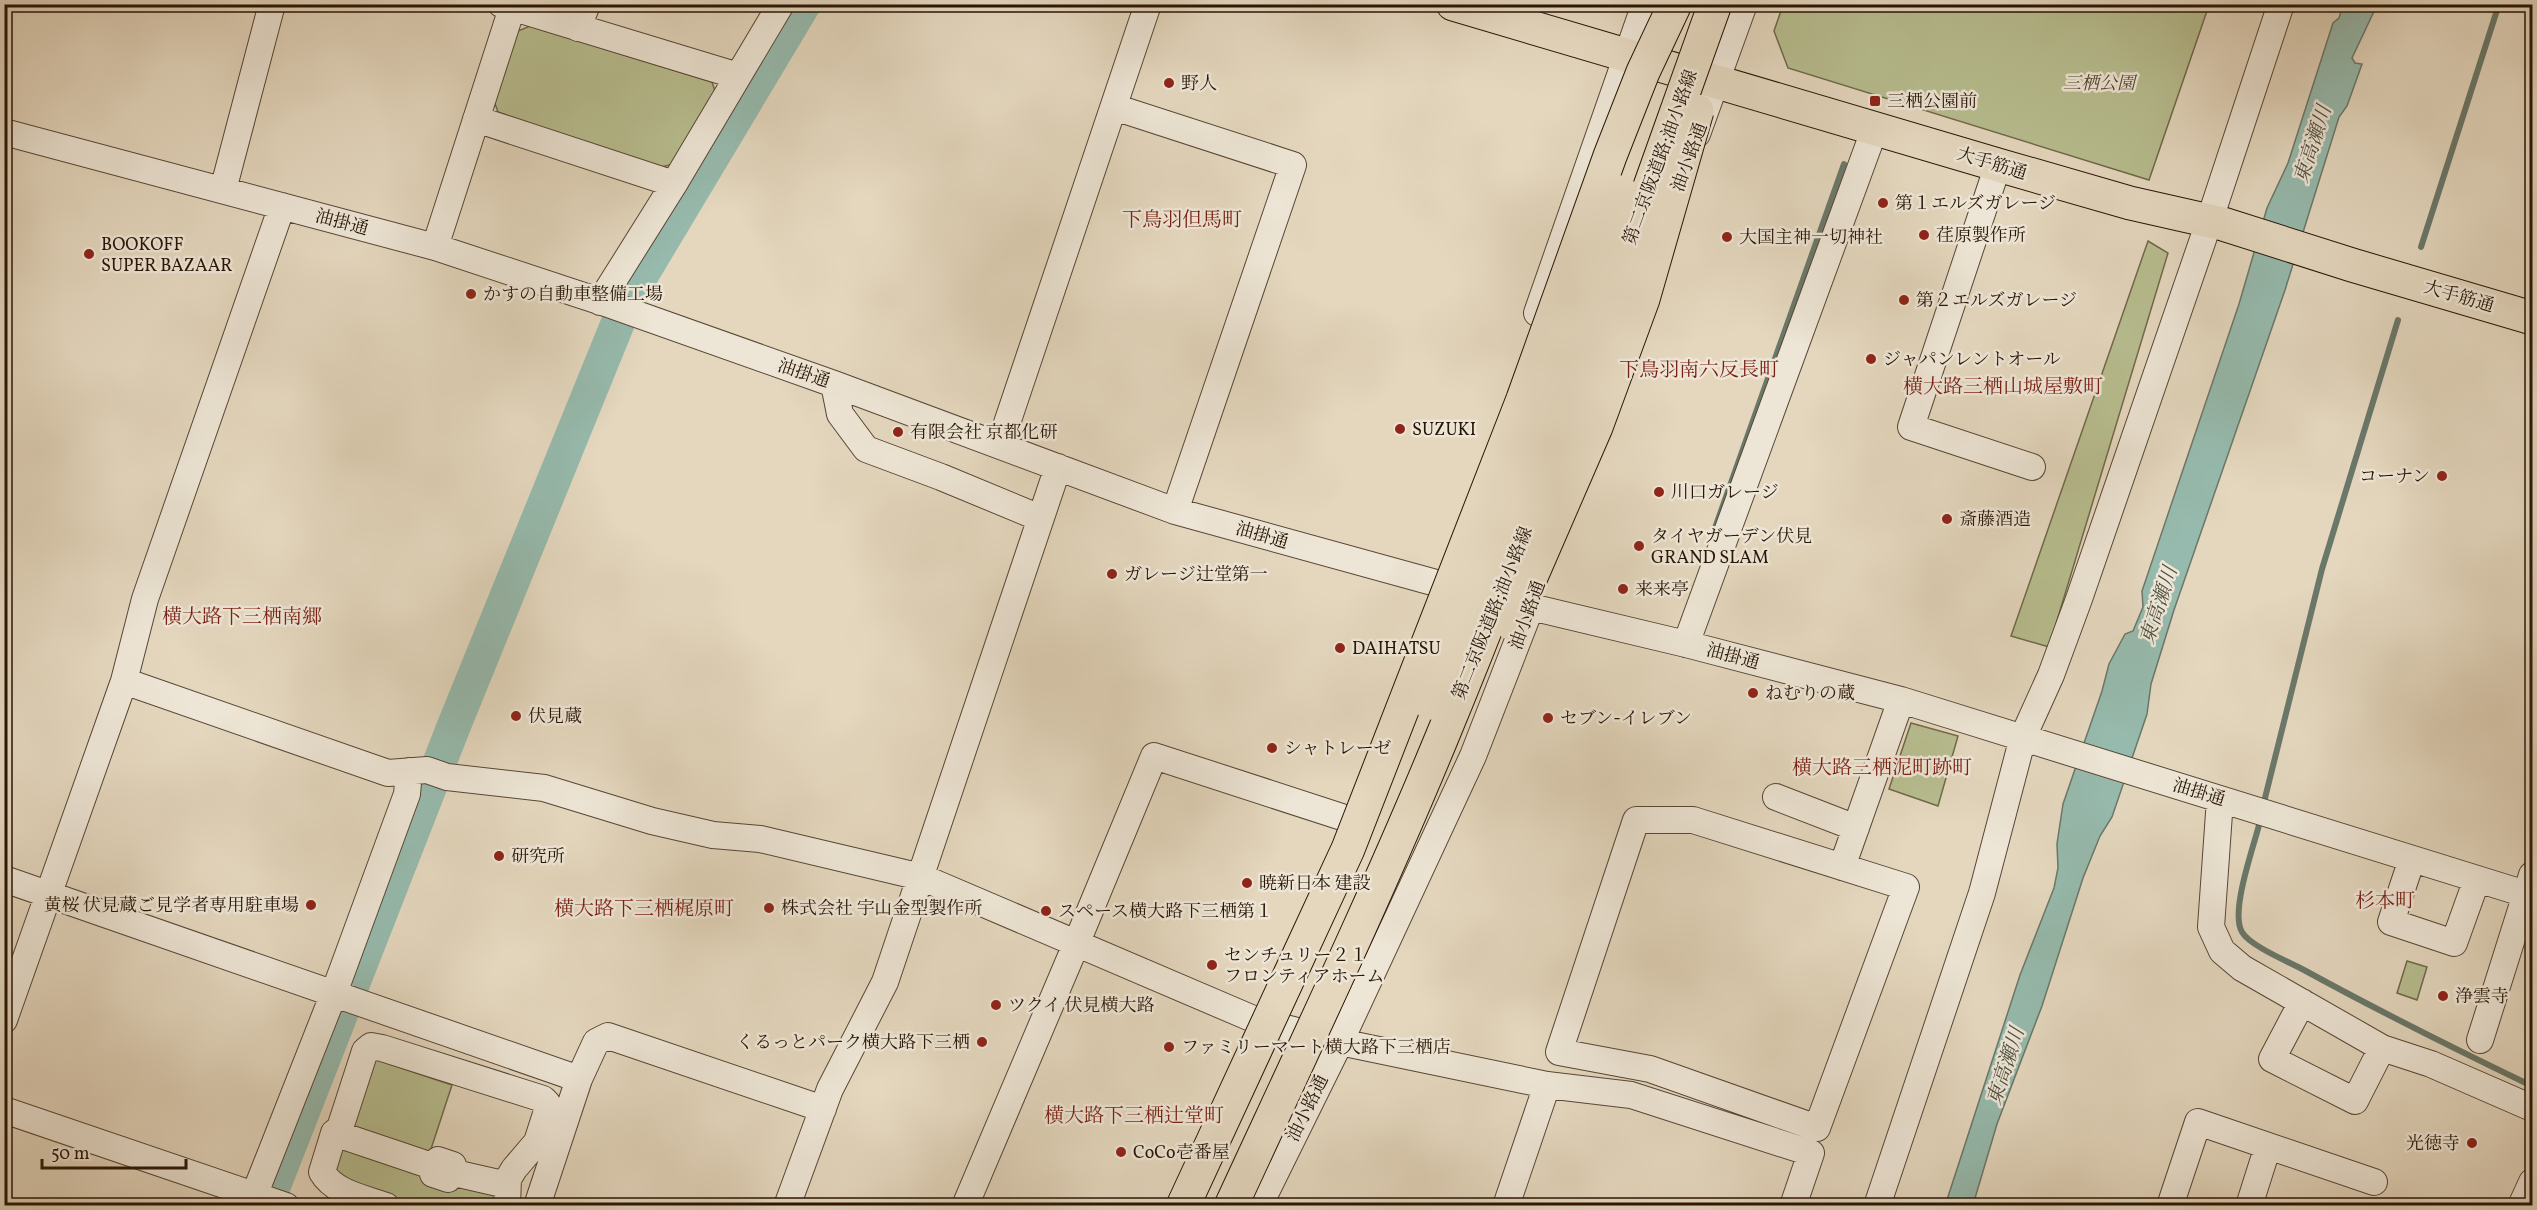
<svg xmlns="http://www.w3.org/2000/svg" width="2537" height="1210" font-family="Vollkorn,'Noto Serif JP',serif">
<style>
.green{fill:#b7bd8f;stroke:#70694a;stroke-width:1.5}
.water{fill:#96baad;stroke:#6a786a;stroke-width:1.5}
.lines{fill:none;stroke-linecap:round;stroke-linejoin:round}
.stream{stroke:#6a786a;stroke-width:6}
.river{stroke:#96baad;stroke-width:34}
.minor-casing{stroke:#574634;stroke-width:28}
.major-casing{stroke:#281506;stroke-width:35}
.minor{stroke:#ede5d5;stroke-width:26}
.major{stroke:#e4d7be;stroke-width:33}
.highway-bridge-casing{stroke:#281506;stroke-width:35;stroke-linecap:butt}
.highway-bridge{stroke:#e4d7be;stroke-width:33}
.poi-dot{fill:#8f2418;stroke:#ede5d5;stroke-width:2}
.labels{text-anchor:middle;stroke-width:5;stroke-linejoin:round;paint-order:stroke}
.poi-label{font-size:18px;fill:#281506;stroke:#ede5d5;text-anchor:start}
.park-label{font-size:18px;font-style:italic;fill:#53472f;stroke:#ede5d5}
.street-label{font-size:18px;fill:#281506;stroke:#ede5d5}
.water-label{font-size:20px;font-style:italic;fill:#4e4f40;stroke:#ede5d5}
.neighbourhood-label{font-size:20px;fill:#7a1f14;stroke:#ede5d5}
</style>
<rect width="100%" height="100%" fill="#e4d7be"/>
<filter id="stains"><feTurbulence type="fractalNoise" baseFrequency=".00333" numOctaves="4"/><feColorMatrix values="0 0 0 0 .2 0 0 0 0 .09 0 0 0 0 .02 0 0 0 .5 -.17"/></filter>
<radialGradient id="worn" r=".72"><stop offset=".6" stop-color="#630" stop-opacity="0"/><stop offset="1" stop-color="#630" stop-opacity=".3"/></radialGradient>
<path class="green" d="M1783 5V4L2209 5 2149 180 1788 68 1774 31Z
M530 26 712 82 717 97 674 164 657 168 498 112 494 101 518 31Z
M2148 241 2168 253 2049 647 2011 636Z
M1911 723 1958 736 1938 806 1889 789Z
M2407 961 2427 967 2417 1000 2397 993Z
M374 1059 452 1085 430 1152 351 1127Z
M337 1143 493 1187 502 1205H401L333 1183Z"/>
<path class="water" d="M2343 5H2377L2352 58 2355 63 2362 64 2347 106 2339 117 2285 290 2174 610 2151 684 2147 714 2112 817 2100 836 2083 878 2042 1006 1997 1124 1973 1205 1945 1206 2020 975 2054 888 2058 868 2057 844 2063 804 2102 691 2109 664 2125 634 2133 631 2143 607 2142 591 2239 304 2267 208 2288 163 2333 23 2339 18Z"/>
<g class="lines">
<path class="stream" d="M2421 247 2499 4
M1715 528 1844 164
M2264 802 2322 569 2398 320
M2259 825C2253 849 2230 912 2242 932 2250 946 2289 962 2304 970 2379 1011 2455 1049 2532 1086"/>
<path class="river" d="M266 1206 455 723 628 298 804 4"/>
<defs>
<path id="minor" d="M501 4 738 76
M578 28 587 4
M1114 107 1293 165 1175 511
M476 119 674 184
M4 132 435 247 611 305 834 384 1175 511 1465 591
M1697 134 1744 4
M1998 165 1911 427 2032 467
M223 190 272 4
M435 247 512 8
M600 302 674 184 781 4
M1537 313 1645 4
M834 384 840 414 866 449 941 477 1040 518
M1000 444 1148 4
M1501 600 1686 644 1901 700 2532 896
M1686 644 1875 128
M124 681 388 773 427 770 447 777 544 788 652 821 713 835 760 839 921 877 1258 1021 1340 1042 1547 1085 1631 1095 1811 1153 1793 1206
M1776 797 1856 828
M2220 799 2211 927 2222 951 2242 968 2382 1048 2431 1064 2532 1108
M1636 820H1693L1906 887 1817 1128 1650 1069 1559 1052Z
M2412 859 2391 922 2454 943 2477 879
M1842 867 1901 700
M4 879 579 1079
M2302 1002 2272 1059 2355 1101 2382 1048
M4 1020 124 681 145 599 282 206
M2480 1040 2532 875
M4 1110 286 1206
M334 1133 435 1167 438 1160 453 1165 448 1179 433 1174 435 1167
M450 1172 507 1185
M250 1206 334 993 407 794 409 771
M386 1206C364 1198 334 1193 322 1172L334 1133 340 1128 365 1051 371 1046 382 1048 543 1099 547 1103 546 1114 537 1142 514 1169 508 1179 507 1206
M537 1206 579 1079 596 1042 608 1036 823 1109
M787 1206 830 1089 885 982 1058 467
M965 1206 1077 942 1154 756 1351 820
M1259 1206 1340 1042 1473 756 1532 604
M1506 1206 1547 1085
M1877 1206 1982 893 2023 737 2051 675 2079 599 2209 222 2281 4
M2170 1206 2198 1122 2374 1182
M2249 1206 2268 1146
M2521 1206 2532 1182"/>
<path id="major" d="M1453 4 1998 165 2130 203 2223 224 2352 265 2532 318"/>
</defs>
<use href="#minor" class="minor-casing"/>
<use href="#major" class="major-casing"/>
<use href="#minor" class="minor"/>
<use href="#major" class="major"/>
<defs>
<path id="highway-bridge" d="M1511 623 1596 427 1643 299 1697 111
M1430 703 1529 450 1621 192
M1183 1206 1348 849 1523 399 1610 156 1643 72 1675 4
M1231 1206C1303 1050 1377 895 1442 737 1542 496 1627 250 1715 4"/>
</defs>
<use href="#highway-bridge" class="highway-bridge-casing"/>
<use href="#highway-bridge" class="highway-bridge"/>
</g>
<g class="poi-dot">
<circle cx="1169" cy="83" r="6"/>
<rect x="1869" y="95" width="12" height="12" rx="3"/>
<circle cx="1883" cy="203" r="6"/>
<circle cx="1924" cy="235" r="6"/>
<circle cx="1727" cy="237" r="6"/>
<circle cx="89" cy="254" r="6"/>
<circle cx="471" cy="294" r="6"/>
<circle cx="1904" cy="300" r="6"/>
<circle cx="1871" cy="359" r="6"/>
<circle cx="1400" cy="429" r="6"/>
<circle cx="898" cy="432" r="6"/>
<circle cx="2442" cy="476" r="6"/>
<circle cx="1659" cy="492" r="6"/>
<circle cx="1947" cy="519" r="6"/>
<circle cx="1639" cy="546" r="6"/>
<circle cx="1112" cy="574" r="6"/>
<circle cx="1623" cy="589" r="6"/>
<circle cx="1340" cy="648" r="6"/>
<circle cx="1753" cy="693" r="6"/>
<circle cx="516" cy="716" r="6"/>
<circle cx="1548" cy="718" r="6"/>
<circle cx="1272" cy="748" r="6"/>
<circle cx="499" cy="856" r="6"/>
<circle cx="1247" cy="883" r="6"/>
<circle cx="311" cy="905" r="6"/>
<circle cx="769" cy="908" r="6"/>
<circle cx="1046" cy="911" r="6"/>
<circle cx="1212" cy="965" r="6"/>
<circle cx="2443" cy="996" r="6"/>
<circle cx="996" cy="1005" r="6"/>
<circle cx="982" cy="1042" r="6"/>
<circle cx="1169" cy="1047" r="6"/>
<circle cx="2472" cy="1143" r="6"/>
<circle cx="1121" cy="1152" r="6"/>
</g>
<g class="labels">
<g class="poi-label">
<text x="1181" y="89">野人</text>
<text x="1887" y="107">三栖公園前</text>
<text x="1895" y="209">第１エルズガレージ</text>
<text x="1936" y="241">荏原製作所</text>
<text x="1739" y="243">大国主神一切神社</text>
<text x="101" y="250">BOOKOFF<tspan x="101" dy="21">SUPER BAZAAR</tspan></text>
<text x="483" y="300">かすの自動車整備工場</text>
<text x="1916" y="306">第２エルズガレージ</text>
<text x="1883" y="365">ジャパンレントオール</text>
<text x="1412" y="435">SUZUKI</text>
<text x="910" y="438">有限会社 京都化研</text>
<text x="2430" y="482" text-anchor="end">コーナン</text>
<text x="1671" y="498">川口ガレージ</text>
<text x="1959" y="525">斎藤酒造</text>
<text x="1651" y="542">タイヤガーデン伏見<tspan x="1651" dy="21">GRAND SLAM</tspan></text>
<text x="1124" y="580">ガレージ辻堂第一</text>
<text x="1635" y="595">来来亭</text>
<text x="1352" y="654">DAIHATSU</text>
<text x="1765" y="699">ねむりの蔵</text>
<text x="528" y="722">伏見蔵</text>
<text x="1560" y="724">セブン-イレブン</text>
<text x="1284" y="754">シャトレーゼ</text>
<text x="511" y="862">研究所</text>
<text x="1259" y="889">暁新日本 建設</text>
<text x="299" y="911" text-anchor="end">黄桜 伏見蔵ご見学者専用駐車場</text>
<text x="781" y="914">株式会社 宇山金型製作所</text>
<text x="1058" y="917">スペース横大路下三栖第１</text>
<text x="1224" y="961">センチュリー２１<tspan x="1224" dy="21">フロンティアホーム</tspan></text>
<text x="2455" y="1002">浄雲寺</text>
<text x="1008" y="1011">ツクイ 伏見横大路</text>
<text x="970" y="1048" text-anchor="end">くるっとパーク横大路下三栖</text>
<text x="1181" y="1053">ファミリーマート横大路下三栖店</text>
<text x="2460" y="1149" text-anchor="end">光徳寺</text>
<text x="1133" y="1158">CoCo壱番屋</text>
</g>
<g class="park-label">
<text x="2099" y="89">三栖公園</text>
</g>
<g class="street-label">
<text transform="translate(1660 157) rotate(-70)" y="6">第二京阪道路;油小路線</text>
<text transform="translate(1689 157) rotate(-70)" y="6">油小路通</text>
<text transform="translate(1992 163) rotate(17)" y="6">大手筋通</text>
<text transform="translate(342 222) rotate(15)" y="6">油掛通</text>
<text transform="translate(2459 296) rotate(16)" y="6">大手筋通</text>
<text transform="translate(804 373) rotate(19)" y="6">油掛通</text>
<text transform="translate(1262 535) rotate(16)" y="6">油掛通</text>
<text transform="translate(1492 613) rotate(-68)" y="6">第二京阪道路;油小路線</text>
<text transform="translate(1527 615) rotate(-70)" y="6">油小路通</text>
<text transform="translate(1733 656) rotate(15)" y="6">油掛通</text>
<text transform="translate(2199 792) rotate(17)" y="6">油掛通</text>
<text transform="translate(1307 1108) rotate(-64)" y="6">油小路通</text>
</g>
<g class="water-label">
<text transform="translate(2312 144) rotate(-72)" y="7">東高瀬川</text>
<text transform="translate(2158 605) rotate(-72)" y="7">東高瀬川</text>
<text transform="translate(2005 1066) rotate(-72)" y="7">東高瀬川</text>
</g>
<g class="neighbourhood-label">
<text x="1182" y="226">下鳥羽但馬町</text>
<text x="1699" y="376">下鳥羽南六反長町</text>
<text x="2003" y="393">横大路三栖山城屋敷町</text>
<text x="242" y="623">横大路下三栖南郷</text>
<text x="1882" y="774">横大路三栖泥町跡町</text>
<text x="2385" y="907">杉本町</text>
<text x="644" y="915">横大路下三栖梶原町</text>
<text x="1134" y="1122">横大路下三栖辻堂町</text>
</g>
</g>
<rect width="2537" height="1210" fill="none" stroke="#e4d7be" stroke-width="24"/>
<rect x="6" y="6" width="2525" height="1198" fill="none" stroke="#281506" stroke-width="3"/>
<rect x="12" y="12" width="2513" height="1186" fill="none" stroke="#281506" stroke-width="1.5"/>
<path d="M42 1159v9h144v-9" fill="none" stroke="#281506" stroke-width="3"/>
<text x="51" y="1159" font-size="18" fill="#281506" stroke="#ede5d5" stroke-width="4.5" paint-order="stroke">50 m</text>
<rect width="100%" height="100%" filter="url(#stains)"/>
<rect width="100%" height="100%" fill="url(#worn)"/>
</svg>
